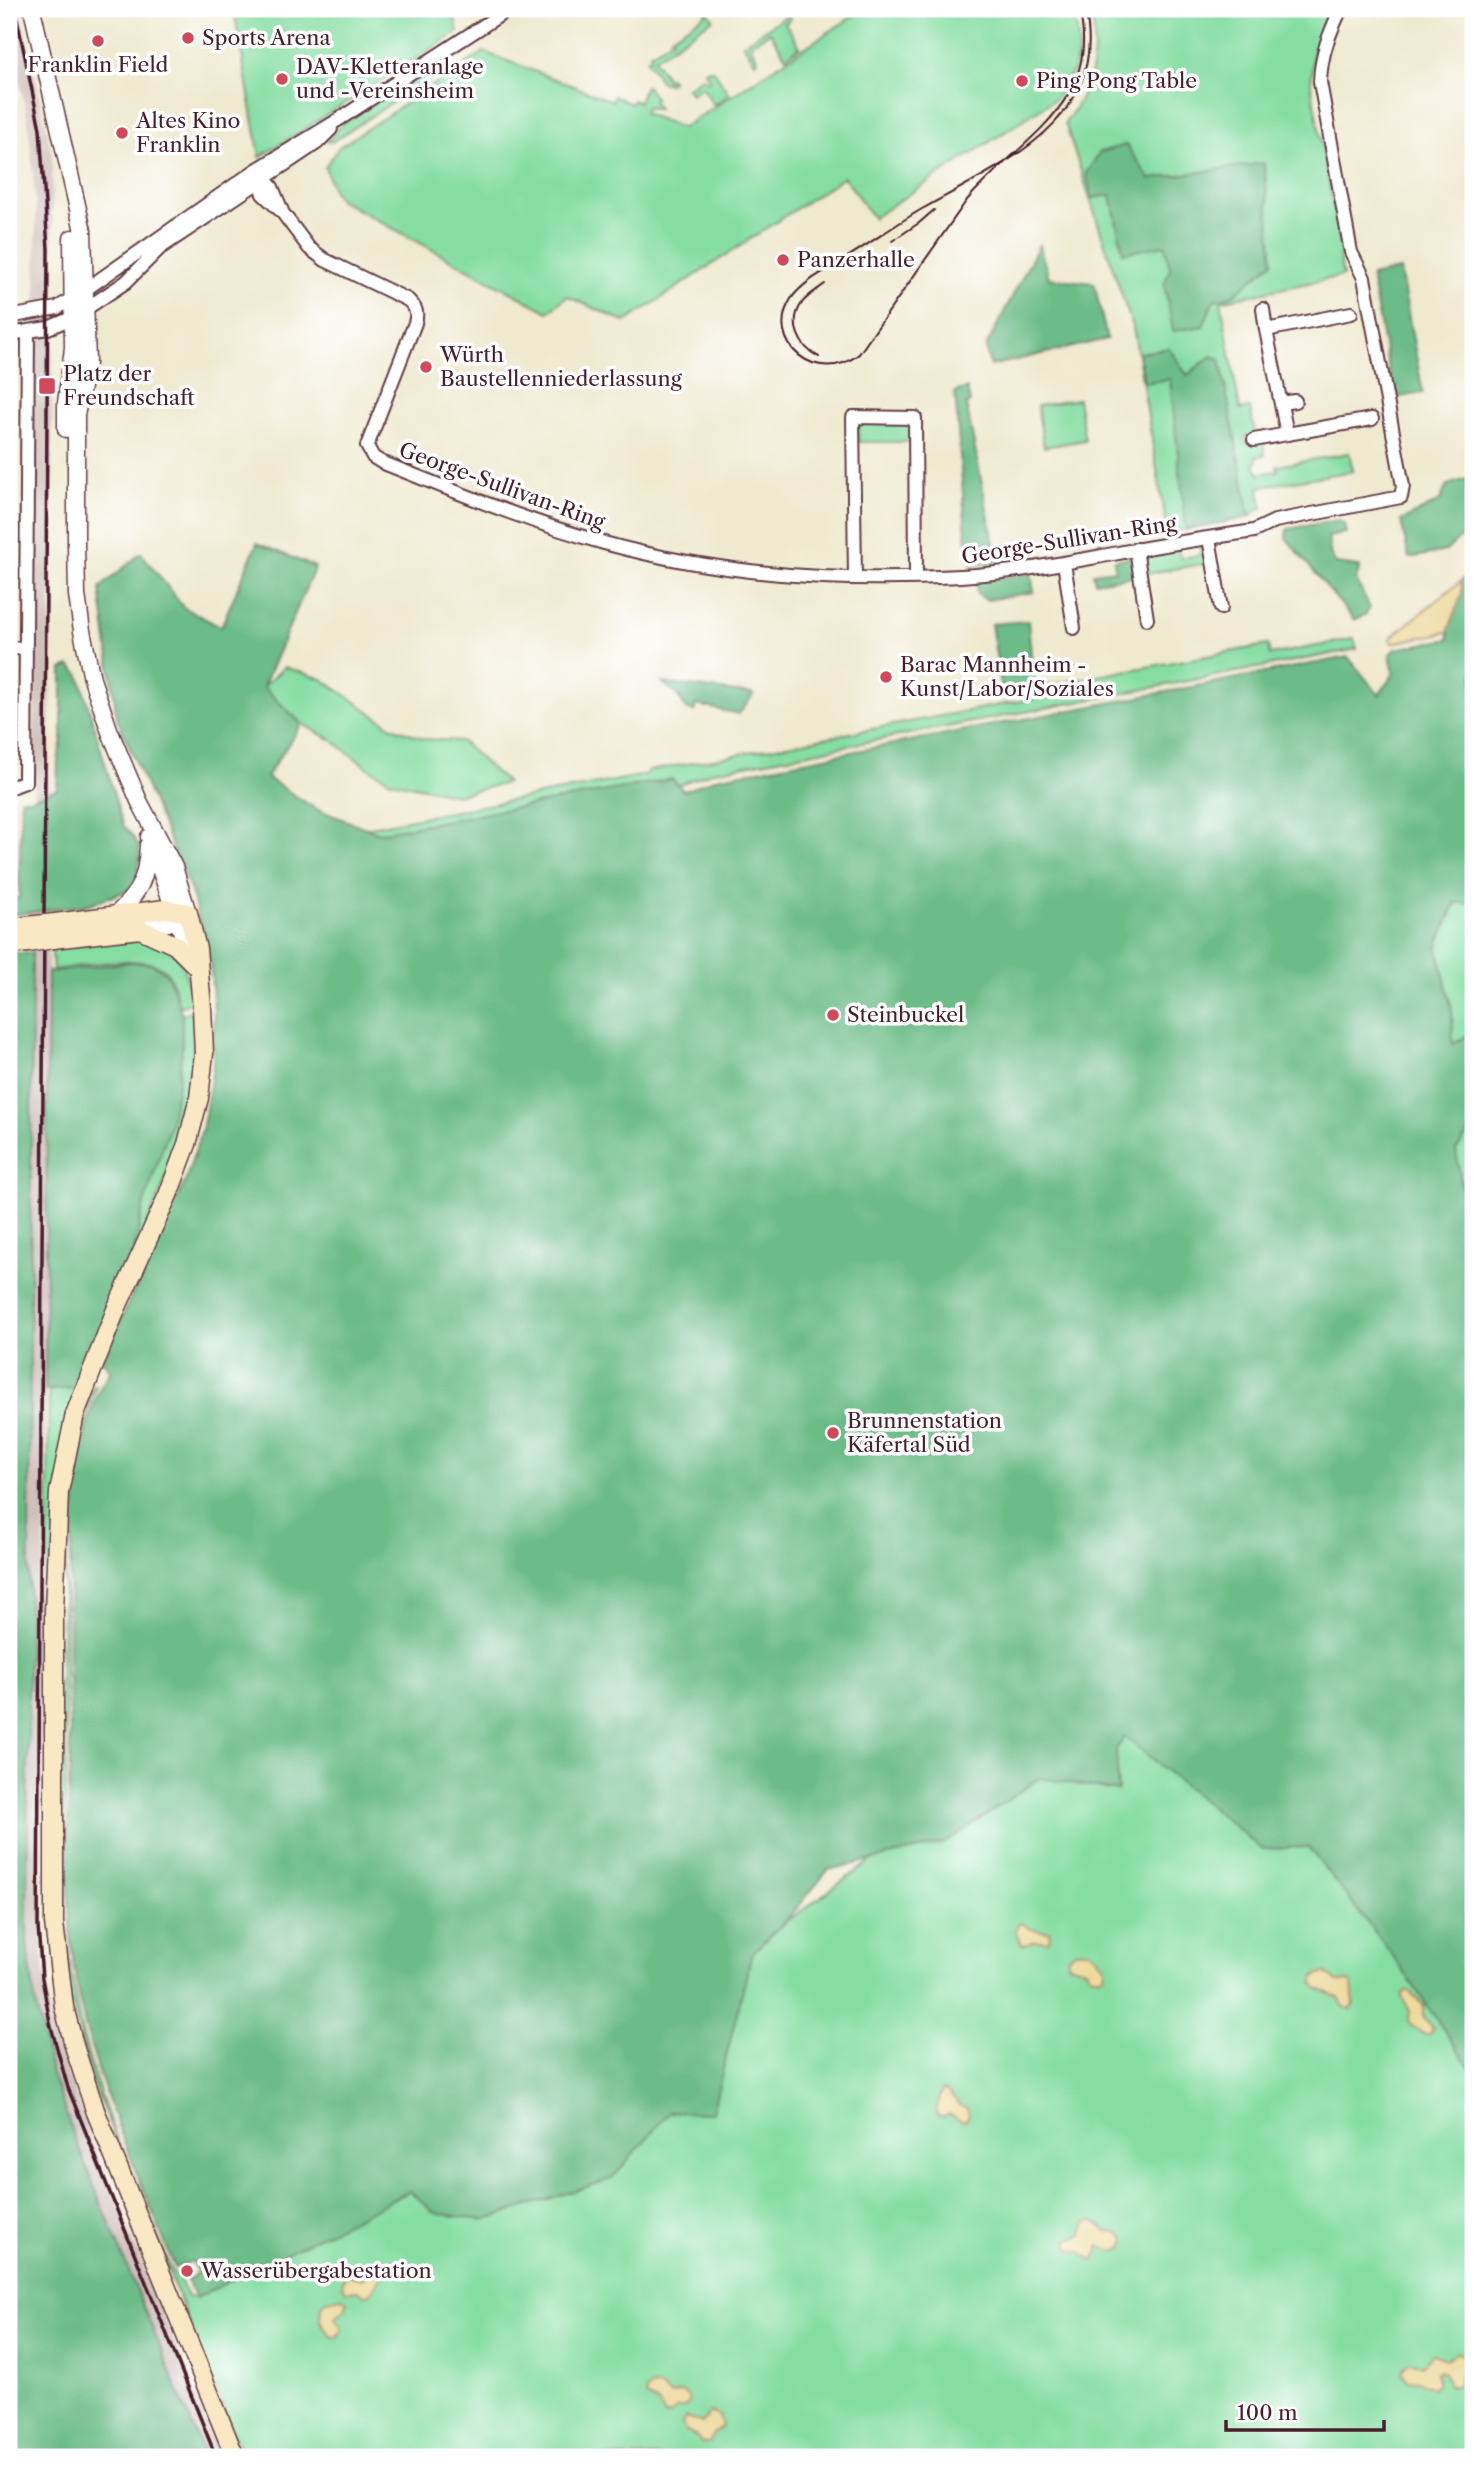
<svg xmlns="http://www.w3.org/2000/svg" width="1482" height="2466" font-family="'Libre Caslon Text',serif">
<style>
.industrial{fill:#d0c0bc}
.green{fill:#85dda2;stroke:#687e66;stroke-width:2}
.forest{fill:#6cbc88;stroke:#5b6e5a;stroke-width:2}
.sand{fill:#eeda9e;stroke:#9c7c64;stroke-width:2}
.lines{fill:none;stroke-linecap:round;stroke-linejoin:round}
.minor-casing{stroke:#633d44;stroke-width:16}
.tertiary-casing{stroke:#633d44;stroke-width:19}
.secondary-casing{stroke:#633d44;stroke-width:21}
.minor{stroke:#fff;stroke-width:12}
.tertiary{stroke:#fff;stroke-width:16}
.secondary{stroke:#fae7c3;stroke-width:18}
.tram{stroke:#4a1f2b;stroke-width:2}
.rail{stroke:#4a1f2b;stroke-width:3.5}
.secondary-bridge-casing{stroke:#633d44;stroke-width:21;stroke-linecap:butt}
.secondary-bridge{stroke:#fae7c3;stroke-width:18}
.poi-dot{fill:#d1495b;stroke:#fff;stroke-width:2.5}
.labels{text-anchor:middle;stroke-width:7;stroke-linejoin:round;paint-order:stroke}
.poi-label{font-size:21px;fill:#4a1f2b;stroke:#fff;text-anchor:start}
.street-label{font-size:21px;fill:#4a1f2b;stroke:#fff}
</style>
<rect width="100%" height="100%" fill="#fff"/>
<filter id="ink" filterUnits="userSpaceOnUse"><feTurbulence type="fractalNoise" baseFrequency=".0143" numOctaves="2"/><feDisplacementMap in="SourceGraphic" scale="14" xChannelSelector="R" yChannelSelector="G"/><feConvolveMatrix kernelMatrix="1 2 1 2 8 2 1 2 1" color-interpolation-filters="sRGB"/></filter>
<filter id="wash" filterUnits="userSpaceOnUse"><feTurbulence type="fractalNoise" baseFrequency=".00686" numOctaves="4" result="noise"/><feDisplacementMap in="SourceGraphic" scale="28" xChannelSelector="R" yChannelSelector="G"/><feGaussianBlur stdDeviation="1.57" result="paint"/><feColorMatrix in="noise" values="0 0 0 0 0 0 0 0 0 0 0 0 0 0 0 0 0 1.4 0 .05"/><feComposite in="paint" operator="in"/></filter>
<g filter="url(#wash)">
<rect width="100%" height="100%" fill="#efe9cf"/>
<path class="industrial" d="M9 9H20L52 153 53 339 42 1827V1935L45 1974 51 2015 69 2077 93 2144 222 2457H205L76 2142 51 2071 35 2001 27 1943 32 952 29 912 33 908 36 491 34 485 32 382 34 338 36 336V208L28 120 9 33Z"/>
<path class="green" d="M239 9H453L458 32 260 157 234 10Z
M864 9H1072C1084 49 1080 66 1055 99L873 218 844 177 625 322 567 296 548 312 340 200 333 191 325 167 339 147 484 52 612 101 614 96 631 104 633 100 639 102 645 86 647 87 656 99 653 101 658 109 646 107 644 113 682 128Z
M1091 9H1331L1318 35 1313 53 1311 85 1342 255 1339 256 1343 276 1221 301 1240 410 1250 408 1255 433 1267 431 1245 437 1246 444 1263 441 1265 455 1256 457 1257 462 1254 463 1259 474 1278 471 1277 466 1349 453 1353 471 1259 487 1262 508 1258 509 1250 517 1186 530H1167L1134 332 1065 123C1093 86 1099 54 1091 9Z
M708 11 713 19 654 59 667 79 670 78 672 81 668 84 660 81 647 60 651 57 650 54 673 39 670 38 706 14 705 12Z
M789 14 791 18 785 23 800 47 786 57 770 32 750 45 758 60 755 62 743 44Z
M433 64 435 70 431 77 332 142 327 141 342 124Z
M708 69 714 71 729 94 714 105 702 87 691 94 687 88 703 77 707 82 710 80 705 71Z
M1078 399 1085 440 1044 447 1037 406Z
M861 423H908L911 426V442H858V426Z
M1199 544 1205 546 1209 563 1144 574 1143 556 1178 549 1180 558 1201 555Z
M1354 639 1357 649 714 771 678 785 672 779 379 833 365 828 645 775 649 771 1037 698 1036 687 1268 645 1270 655Z
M284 667 322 679 392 727 425 739 461 741 507 783 456 795 391 781 368 768 332 740 302 724 263 687Z
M1456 902 1473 903V1032L1453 1045 1452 1010 1437 947Z
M138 938C180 946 186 964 191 1003L179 1007C176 996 174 979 166 971 145 951 80 967 53 970L52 948Z
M192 1010C199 1108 171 1171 132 1258L144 1203 170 1125 182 1049V1015Z
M1473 1127V1235L1464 1204 1456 1150Z
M92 1385H96C78 1440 69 1487 66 1544L65 1906 60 1904V1685L68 1472Z
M77 1388 47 1595 49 1390Z
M1187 1634 1473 2042V2457H243L92 2081 68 1990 61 1929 65 1926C69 1961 74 1997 82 2032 102 2113 139 2191 171 2269L181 2282 187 2297 196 2298 567 2079Z"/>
<path class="forest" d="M1126 145 1150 179 1264 163 1273 262 1232 296 1214 300 1203 326 1173 331 1164 284 1170 269 1165 245 1123 253 1111 195 1092 198 1086 173 1100 152Z
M1039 245 1049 278 1094 283 1107 339 990 366 986 347Z
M1400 270 1423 393 1394 398 1371 276Z
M1169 348 1187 375 1212 356 1220 359 1250 517 1186 530 1170 379 1144 383 1139 353Z
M967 388 970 403 966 404 996 554 1017 553 1019 560 972 566 967 546 955 392Z
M1473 477V525L1446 551 1409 558 1401 521 1440 501 1447 485Z
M1338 520 1344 524 1346 533 1328 537 1331 557 1336 564 1360 567 1356 580 1370 608 1365 615 1354 620 1286 538 1287 529Z
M257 543 315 567 263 687 302 724 266 777 316 809 379 833 672 779 684 791 716 778 1348 657 1379 695 1394 673 1390 654 1395 649 1449 639C1446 618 1463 603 1461 581L1473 571V903H1455L1437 947 1452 1010 1453 1044 1473 1032V1127L1456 1150 1464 1204 1473 1235V2072L1388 1949 1308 1847 1262 1849 1125 1737 1116 1749 1118 1791 1040 1778 945 1843 828 1870 793 1913 752 1953 712 2113 669 2112 612 2179 483 2220 434 2213 410 2191 196 2298 187 2280 197 2274 192 2261 175 2268C143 2186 105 2105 84 2020 62 1933 69 1839 70 1751 70 1663 66 1574 76 1487 79 1458 91 1391 111 1372L102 1360 185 1182 203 1126 213 1067 214 1008 210 960 191 891 117 718 100 588 141 553 184 608 221 627Z
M1132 557 1136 576 1095 582 1093 573 1115 570 1114 560Z
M1031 574 1034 592 987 600 977 594 976 581Z
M1028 621 1034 687 1002 691 991 624Z
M70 666 79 674 123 825C147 850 141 858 132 889L87 905 9 915V900L19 898 21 798 30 799 57 789 58 760 62 740V669Z
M663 683 754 694 739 714 696 705 694 712 686 709 677 694Z
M32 952 27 1943 35 2001 51 2071 76 2142 205 2457H9V954Z
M132 962 152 964 166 973 173 987 182 1015V1049L178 1084 170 1125 144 1203 132 1258 77 1388 45 1390 48 972Z"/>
<path class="sand" d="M1461 581 1462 593 1448 632 1392 643 1390 638Z
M1022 1923 1031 1929 1050 1932 1049 1941H1034L1024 1945 1020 1943 1015 1930 1018 1924Z
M1075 1951C1095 1950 1094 1952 1105 1967L1104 1976 1098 1977 1090 1975 1086 1969 1068 1964V1956Z
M1325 1972 1337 1982 1348 1981 1352 1984 1354 2004 1351 2010 1344 2008 1339 1998 1318 1989 1313 1983 1315 1976Z
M1408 1990 1424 2006V2017L1433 2028 1430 2034H1423L1408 2023 1410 2011 1402 1998 1403 1993Z
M942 2090 947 2091 959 2105 967 2108 969 2115 966 2121H961L949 2114 944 2117 938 2116 936 2111Z
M1093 2220 1108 2232 1117 2233 1126 2239 1123 2248 1114 2251 1100 2246 1097 2256 1092 2260 1081 2252 1069 2249 1067 2240 1081 2235 1086 2222Z
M372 2269 379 2271 381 2277 369 2295H364L358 2290 347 2291C340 2286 342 2278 348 2275L363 2279Z
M342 2298 347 2302 345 2309 335 2318 342 2328 338 2336 332 2337 320 2321 321 2305 326 2301Z
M1458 2352 1465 2358 1457 2386H1449L1444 2372 1439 2370 1436 2372 1437 2383 1433 2388 1420 2381 1408 2380 1402 2374 1403 2368 1409 2363 1422 2365 1433 2354 1446 2359Z
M652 2386 660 2387 670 2395 683 2392 688 2397V2404L684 2408H677L669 2415H665L658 2403 646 2397V2391Z
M711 2412 719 2416 722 2427 713 2434 710 2442 702 2443 698 2438 685 2431 682 2423 687 2417 702 2423Z"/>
</g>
<g filter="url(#ink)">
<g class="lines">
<defs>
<path id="minor" d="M256 170 263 194 282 212 309 248 325 260 408 300C416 308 418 312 415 323L367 446 373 457 381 462C454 491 528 522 604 543 720 575 842 583 961 576 1012 573 1063 563 1113 554 1160 545 1207 538 1254 531L1275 521 1401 497 1403 486 1364 278 1351 252 1320 82C1321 54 1329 34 1341 9
M259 173 272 187 282 211
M1263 309 1266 330
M1351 313 1266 330 1287 434 1372 419
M9 317 57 308 72 299 256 170 338 120 509 9
M9 334 48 328 72 318 126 282 160 248 317 143 331 129
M1281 403 1295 401
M1254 440 1287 434
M1209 538 1221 608
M1136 549 1147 619
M1064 563 1074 628
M855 578 853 417 915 418 916 577
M9 649 25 647
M9 788 25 782 28 331"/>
<path id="tertiary" d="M32 9 83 231 87 363 76 415V543L77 595 82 631 92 679 110 732 139 801 174 867 188 913 168 923 140 929
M66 429V403L73 348 72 238
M149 837 191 959
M116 915C140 891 147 879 148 845"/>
<path id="secondary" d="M55 923 165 909 188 913 197 949 202 1008 204 1053 199 1098 187 1144 168 1195 117 1307 75 1414 59 1492 54 1611V1923L64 2007 75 2049 95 2110 235 2457
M9 928 26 926
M53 939 140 929 175 945 197 967
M9 945 28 943"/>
</defs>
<use href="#minor" class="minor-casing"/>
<use href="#tertiary" class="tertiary-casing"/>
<use href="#secondary" class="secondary-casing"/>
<use href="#minor" class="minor"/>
<use href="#tertiary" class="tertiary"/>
<use href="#secondary" class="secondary"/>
<path class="tram" d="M1079 9C1103 104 1018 140 967 200L859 354C818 387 763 343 791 299 803 281 829 269 846 258 872 242 896 224 922 209 1001 164 1111 121 1085 9
M892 241 919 223 934 210
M819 357C799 347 788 323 802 303 808 295 817 290 825 284"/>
<path class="rail" d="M15 9 40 129 48 249 38 1927 42 1978 50 2023 68 2088 216 2457"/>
<defs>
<path id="secondary-bridge" d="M26 926 55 923
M28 943 53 939"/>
</defs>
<use href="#secondary-bridge" class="secondary-bridge-casing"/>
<use href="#secondary-bridge" class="secondary-bridge"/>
</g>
</g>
<g class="poi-dot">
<circle cx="188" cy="38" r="7"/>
<circle cx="98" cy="41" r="7"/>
<circle cx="282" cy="79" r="7"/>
<circle cx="1022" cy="81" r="7"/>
<circle cx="122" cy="133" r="7"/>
<circle cx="783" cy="260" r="7"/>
<circle cx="426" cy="367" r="7"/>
<rect x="38" y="377" width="18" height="18" rx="3.5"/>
<circle cx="886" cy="677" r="7"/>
<circle cx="833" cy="1015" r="7"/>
<circle cx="833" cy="1433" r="7"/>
<circle cx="187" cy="2271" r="7"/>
</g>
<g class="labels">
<g class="poi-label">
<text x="202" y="45">Sports Arena</text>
<text x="98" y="72" text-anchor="middle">Franklin Field</text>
<text x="296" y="74">DAV-Kletteranlage<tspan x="296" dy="24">und -Vereinsheim</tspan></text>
<text x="1036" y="88">Ping Pong Table</text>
<text x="136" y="128">Altes Kino<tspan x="136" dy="24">Franklin</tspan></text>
<text x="797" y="267">Panzerhalle</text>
<text x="440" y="362">Würth<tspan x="440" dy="24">Baustellenniederlassung</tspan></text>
<text x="63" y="381">Platz der<tspan x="63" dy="24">Freundschaft</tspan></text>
<text x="900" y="672">Barac Mannheim -<tspan x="900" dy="24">Kunst/Labor/Soziales</tspan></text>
<text x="847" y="1022">Steinbuckel</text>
<text x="847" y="1428">Brunnenstation<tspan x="847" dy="24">Käfertal Süd</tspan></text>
<text x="201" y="2278">Wasserübergabestation</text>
</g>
<g class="street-label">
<text transform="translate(502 486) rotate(20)" y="7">George-Sullivan-Ring</text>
<text transform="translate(1069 540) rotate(-9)" y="7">George-Sullivan-Ring</text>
</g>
</g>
<rect width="1482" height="2466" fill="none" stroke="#fff" stroke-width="35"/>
<path d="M1226 2420v10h158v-10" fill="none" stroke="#4a1f2b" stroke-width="3.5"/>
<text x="1237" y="2420" font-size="21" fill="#4a1f2b" stroke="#ffffff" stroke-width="5" paint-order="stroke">100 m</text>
</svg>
